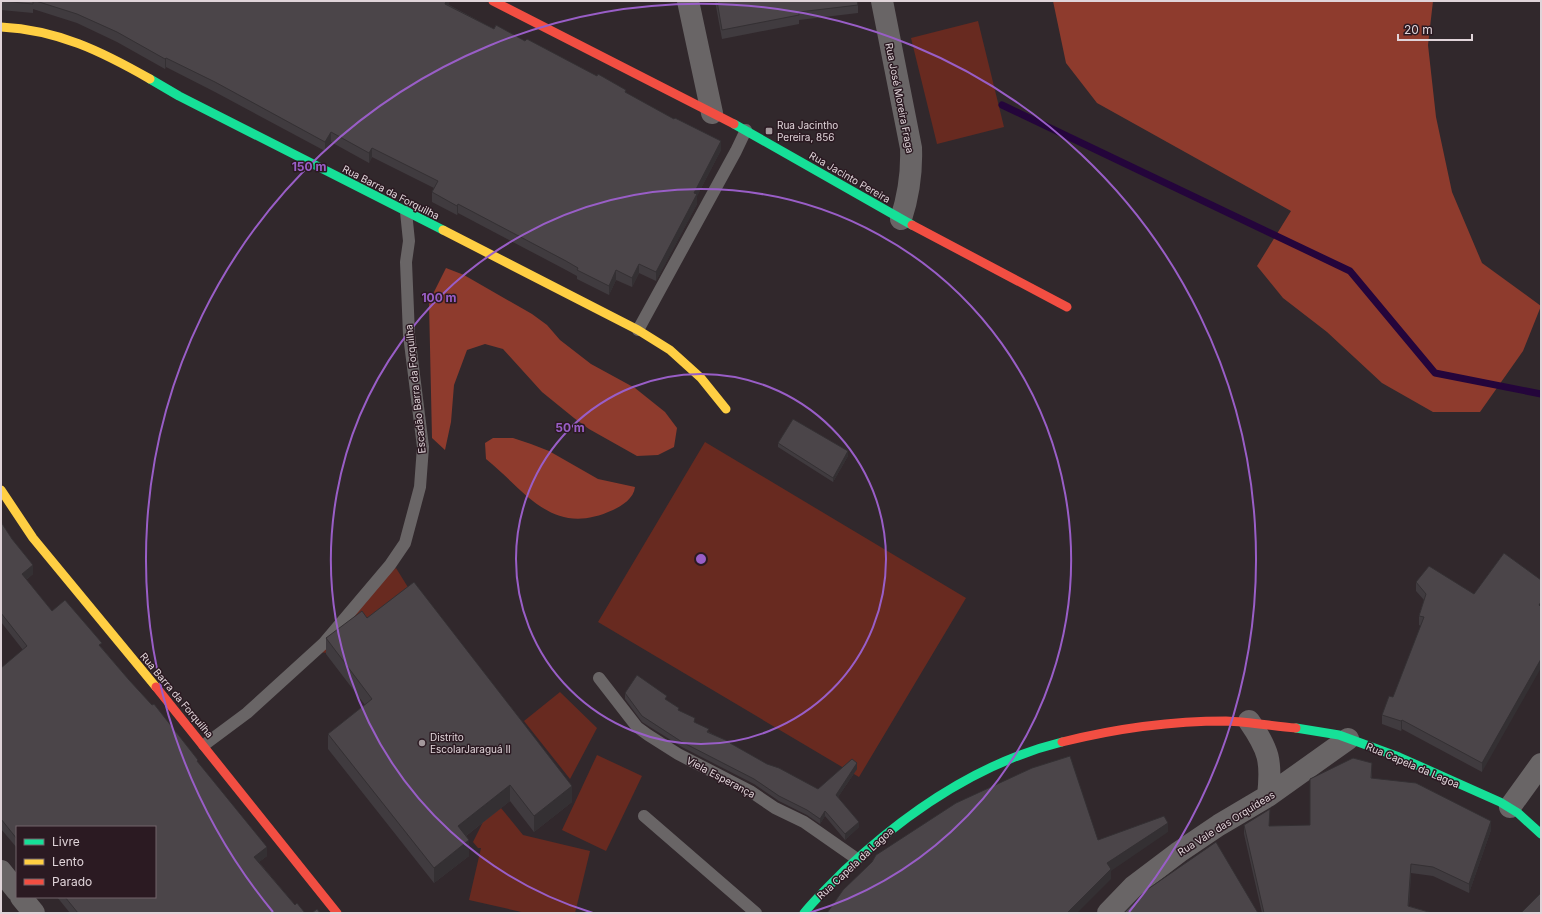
<svg xmlns="http://www.w3.org/2000/svg" width="1542" height="914" font-family="Inter,sans-serif">
<style>
.green{fill:#682a20}
.forest{fill:#8e3b2d}
.lines{fill:none;stroke-linecap:round;stroke-linejoin:round}
.stream{stroke:#24053b;stroke-width:7}
.lane{stroke:#696566;stroke-width:12}
.street{stroke:#696566;stroke-width:22}
.fast{stroke:#16e098;stroke-width:9}
.slow{stroke:#ffcf43;stroke-width:9}
.jam{stroke:#f24e42;stroke-width:9}
.wall{fill:#403b3f}
.shaded-wall{fill:#343033}
.building{fill:#4b4549;stroke:#343033}
.ring{fill:none;stroke:#995ec7;stroke-width:2}
.poi-dot{fill:#a3989c;stroke:#2b1a22;stroke-width:1.5}
.labels{text-anchor:middle;stroke-width:3;stroke-linejoin:round;paint-order:stroke}
.street-label{font-size:10px;fill:#e0d4d9;stroke:#2b1a22}
.poi-label{font-size:10px;fill:#e0d4d9;stroke:#2b1a22;text-anchor:start}
.centre{fill:#995ec7;stroke:#2b1a22;stroke-width:2}
.ring-label{font-size:12px;text-anchor:middle;font-weight:bold;fill:#995ec7;stroke:#2b1a22;stroke-width:3;stroke-linejoin:round;paint-order:stroke}
</style>
<rect width="100%" height="100%" fill="#31282c"/>
<path class="green" d="M978 21 1004 127 937 144 911 38Z
M705 442 966 598 859 777 598 622Z
M396 568 414 597 327 653 320 652 384 578Z
M560 692 597 728 570 779 524 721Z
M597 755 642 776 606 851 562 830Z
M501 808 523 835 590 851 575 913H526L469 900 481 848H478L473 842 483 822Z"/>
<path class="forest" d="M1053 1H1433L1428 45 1436 117 1452 192 1482 263 1541 306 1523 351 1480 412H1433L1382 383 1327 332 1283 298 1257 266 1291 211 1097 103 1066 63Z
M446 268 464 275 532 314 547 325 560 340 591 364 635 388 665 412 677 428 674 447 658 455 637 456 589 429 574 418 542 392 503 349 485 344 467 350 454 385 451 422 445 450 432 438 429 302Z
M493 438H513L531 444 549 451 598 479 635 487C634 498 622 506 613 510 552 538 527 492 486 459L485 443Z"/>
<g class="lines">
<path class="stream" d="M1002 105 1350 271 1435 373 1541 394"/>
<path class="lane" d="M638 330 736 151 746 130
M599 678 637 727 648 735 678 754 750 791 775 808 804 822 857 859
M204 745 247 713 324 643 390 565 405 543 420 487 423 447 409 335 406 262 409 241 406 212
M644 816 756 913"/>
<path class="street" d="M688 1 712 113
M882 1 911 148C912 173 909 194 901 219
M1249 721C1269 750 1272 761 1268 796
M1510 807 1541 764
M1 871 17 891
M21 897 34 913
M1108 913 1134 886 1179 852 1219 825 1268 796 1348 739"/>
<path class="fast" d="M150 79 179 96 443 230
M734 124 912 225
M1296 728 1339 735 1399 757 1500 802 1518 813 1541 834
M804 913C817 897 832 883 846 869 907 812 980 762 1062 742"/>
<path class="slow" d="M1 27C58 30 101 51 150 79
M443 230 638 330 670 350 701 378 726 409
M1 490 33 538 156 687"/>
<path class="jam" d="M493 1 734 124
M912 225 1067 307
M156 687 337 913
M1062 742C1118 728 1168 721 1226 721 1249 722 1273 726 1296 728"/>
</g>
<path class="wall" d="M1 1H449V5L494 29 525 41 626 93 721 150 697 196V204L656 281 639 273 632 287 616 280 609 295 577 279V276L566 270 458 213 457 215 432 202V192L434 188 372 157 369 163 331 142 325 151 215 92 166 67 165 69 117 42 77 23 33 9V13L1 10Z
M715 1H857L858 5V13L799 20V24L722 39Z
M778 443 848 456 833 482 778 447Z
M1 522 33 574 26 580 52 611 102 648 198 763 267 856 259 862 295 905 305 913H70L57 897H155L17 827V848L1 829V668L23 650 1 622Z
M1504 553 1482 772 1402 729 1401 731 1382 724V715L1393 697 1421 626 1419 625V616L1424 600 1416 591V582L1474 594Z
M367 618 572 802 534 832 510 801 466 836 469 856 434 883 328 749V734L365 705 326 654V638Z
M625 693 667 700 679 711 709 732 767 764 818 789 857 769 838 797 859 827 845 840 825 816 820 824 807 815 779 801 754 784 682 747 642 722 625 699Z
M1372 772V778L1491 830 1469 893 1433 876 1411 873 1409 906 1432 913H1262L1244 834V825L1269 826 1310 825Z"/>
<path class="shaded-wall" d="M446 1H449V5L445 4Z
M166 58V67L165 69V59Z
M331 132V142L325 151V142Z
M721 141V150L697 196V204L656 281V272L694 193Z
M372 148V157L369 163V153Z
M458 204V213L457 215V206Z
M639 264V273L632 287V278Z
M616 270V280L609 295V286Z
M848 451V456L833 482V478Z
M33 565V574L22 583V574Z
M1541 659V668L1482 772V763Z
M1402 720V729L1401 731V721Z
M857 763V769L836 800V795Z
M510 785V801L458 842V826Z
M572 786V802L534 832V816Z
M825 811V816L820 824V819Z
M1491 821V830L1469 893V884Z
M859 822V827L845 840V834Z
M1168 823V832L1111 871V879L1077 913H1067L1107 863Z
M469 840V856L434 883V868Z
M267 847V856L254 866V857Z
M1411 864V873L1408 913V906Z"/>
<path class="building" d="M1 1H33V4Z
M36 1H446L445 4 494 29 496 25 525 41 527 39 597 76 598 74 626 90 625 92 674 119 675 118 721 141 694 193 697 194 656 272 639 264 632 278 616 270 609 286 577 270 578 268 566 261 458 204 457 206 432 192 438 181 372 148 369 153 331 132 325 142 215 82 166 58 165 59 117 32 77 14Z
M717 1H857L858 5 799 12V15L722 30Z
M793 419 848 451 833 478 778 443Z
M1 522 12 539 33 565 22 574 52 611 65 600 102 643 99 645 129 680 152 705 154 704 198 760 197 761 267 847 254 857 295 905 297 903 305 913H78L65 897H155V827H17V839L1 819V668L27 646 1 613Z
M1504 553 1541 580V602L1539 605 1541 607V659L1482 763 1402 720 1401 721 1382 715 1389 696 1393 697 1424 617 1419 616 1426 594 1416 582 1429 566 1474 594Z
M414 582 572 786 534 816 510 785 458 826 469 840 434 868 328 734 372 699 326 638 362 611 367 618Z
M637 675 667 696 665 699 679 708 678 710 695 718 694 722 709 729 707 732 730 742V743L767 764 779 768 818 789 852 759 857 763 836 795 859 822 845 834 825 811 820 819 807 810 779 796 754 779 682 742 642 716 625 693Z
M1070 756 1098 840 1164 816 1168 823 1107 863 1111 869 1067 913H827L843 890 872 862 876 855 956 803 1032 768Z
M1353 758 1372 763 1371 778 1416 783 1491 821 1469 884 1433 867 1411 864 1408 906 1432 913H1264L1244 825 1270 809 1269 826 1310 825V779Z
M1216 842 1258 913H1124L1148 889Z
M1541 893V913H1521Z
M317 909 320 913H312Z"/>
<g class="ring">
<circle cx="701" cy="559" r="185"/>
<path d="M593 913A370 370 0 1 1 809 913"/>
<path d="M273 912A555 555 0 1 1 1129 912"/>
</g>
<g class="poi-dot">
<rect x="765" y="127" width="8" height="8" rx="2"/>
<circle cx="422" cy="743" r="4"/>
</g>
<g class="labels">
<g class="street-label">
<text transform="translate(900 98) rotate(79)" y="4">Rua José Moreira Fraga</text>
<text transform="translate(850 177) rotate(30)" y="4">Rua Jacinto Pereira</text>
<text transform="translate(391 192) rotate(27)" y="4">Rua Barra da Forquilha</text>
<text transform="translate(415 389) rotate(-96)" y="4">Escadão Barra da Forquilha</text>
<text transform="translate(177 695) rotate(50)" y="4">Rua Barra da Forquilha</text>
<text transform="translate(1413 765) rotate(23)" y="4">Rua Capela da Lagoa</text>
<text transform="translate(721 777) rotate(28)" y="4">Viela Esperança</text>
<text transform="translate(1226 823) rotate(-32)" y="4">Rua Vale das Orquídeas</text>
<text transform="translate(855 863) rotate(-43)" y="4">Rua Capela da Lagoa</text>
</g>
<g class="poi-label">
<text x="777" y="129">Rua Jacintho<tspan x="777" dy="12">Pereira, 856</tspan></text>
<text x="430" y="741">Distrito<tspan x="430" dy="12">EscolarJaraguá II</tspan></text>
</g>
</g>
<circle cx="701" cy="559" r="6" class="centre"/>
<g class="ring-label">
<text x="309" y="171">150 m</text>
<text x="439" y="302">100 m</text>
<text x="570" y="432">50 m</text>
</g>
<rect width="1542" height="914" fill="none" stroke="#e0d4d9" stroke-width="4"/>
<rect x="16" y="826" width="140" height="72" fill="#2b1a22" stroke="#73646b"/>
<rect x="24" y="839" width="20" height="6" fill="#16e098" stroke="#73646b"/>
<text x="52" y="846" font-size="12" fill="#e0d4d9">Livre</text>
<rect x="24" y="859" width="20" height="6" fill="#ffcf43" stroke="#73646b"/>
<text x="52" y="866" font-size="12" fill="#e0d4d9">Lento</text>
<rect x="24" y="879" width="20" height="6" fill="#f24e42" stroke="#73646b"/>
<text x="52" y="886" font-size="12" fill="#e0d4d9">Parado</text>
<path d="M1398 34v6h74v-6" fill="none" stroke="#e0d4d9" stroke-width="2"/>
<text x="1404" y="34" font-size="12" fill="#e0d4d9" stroke="#2b1a22" stroke-width="3" paint-order="stroke">20 m</text>
</svg>
